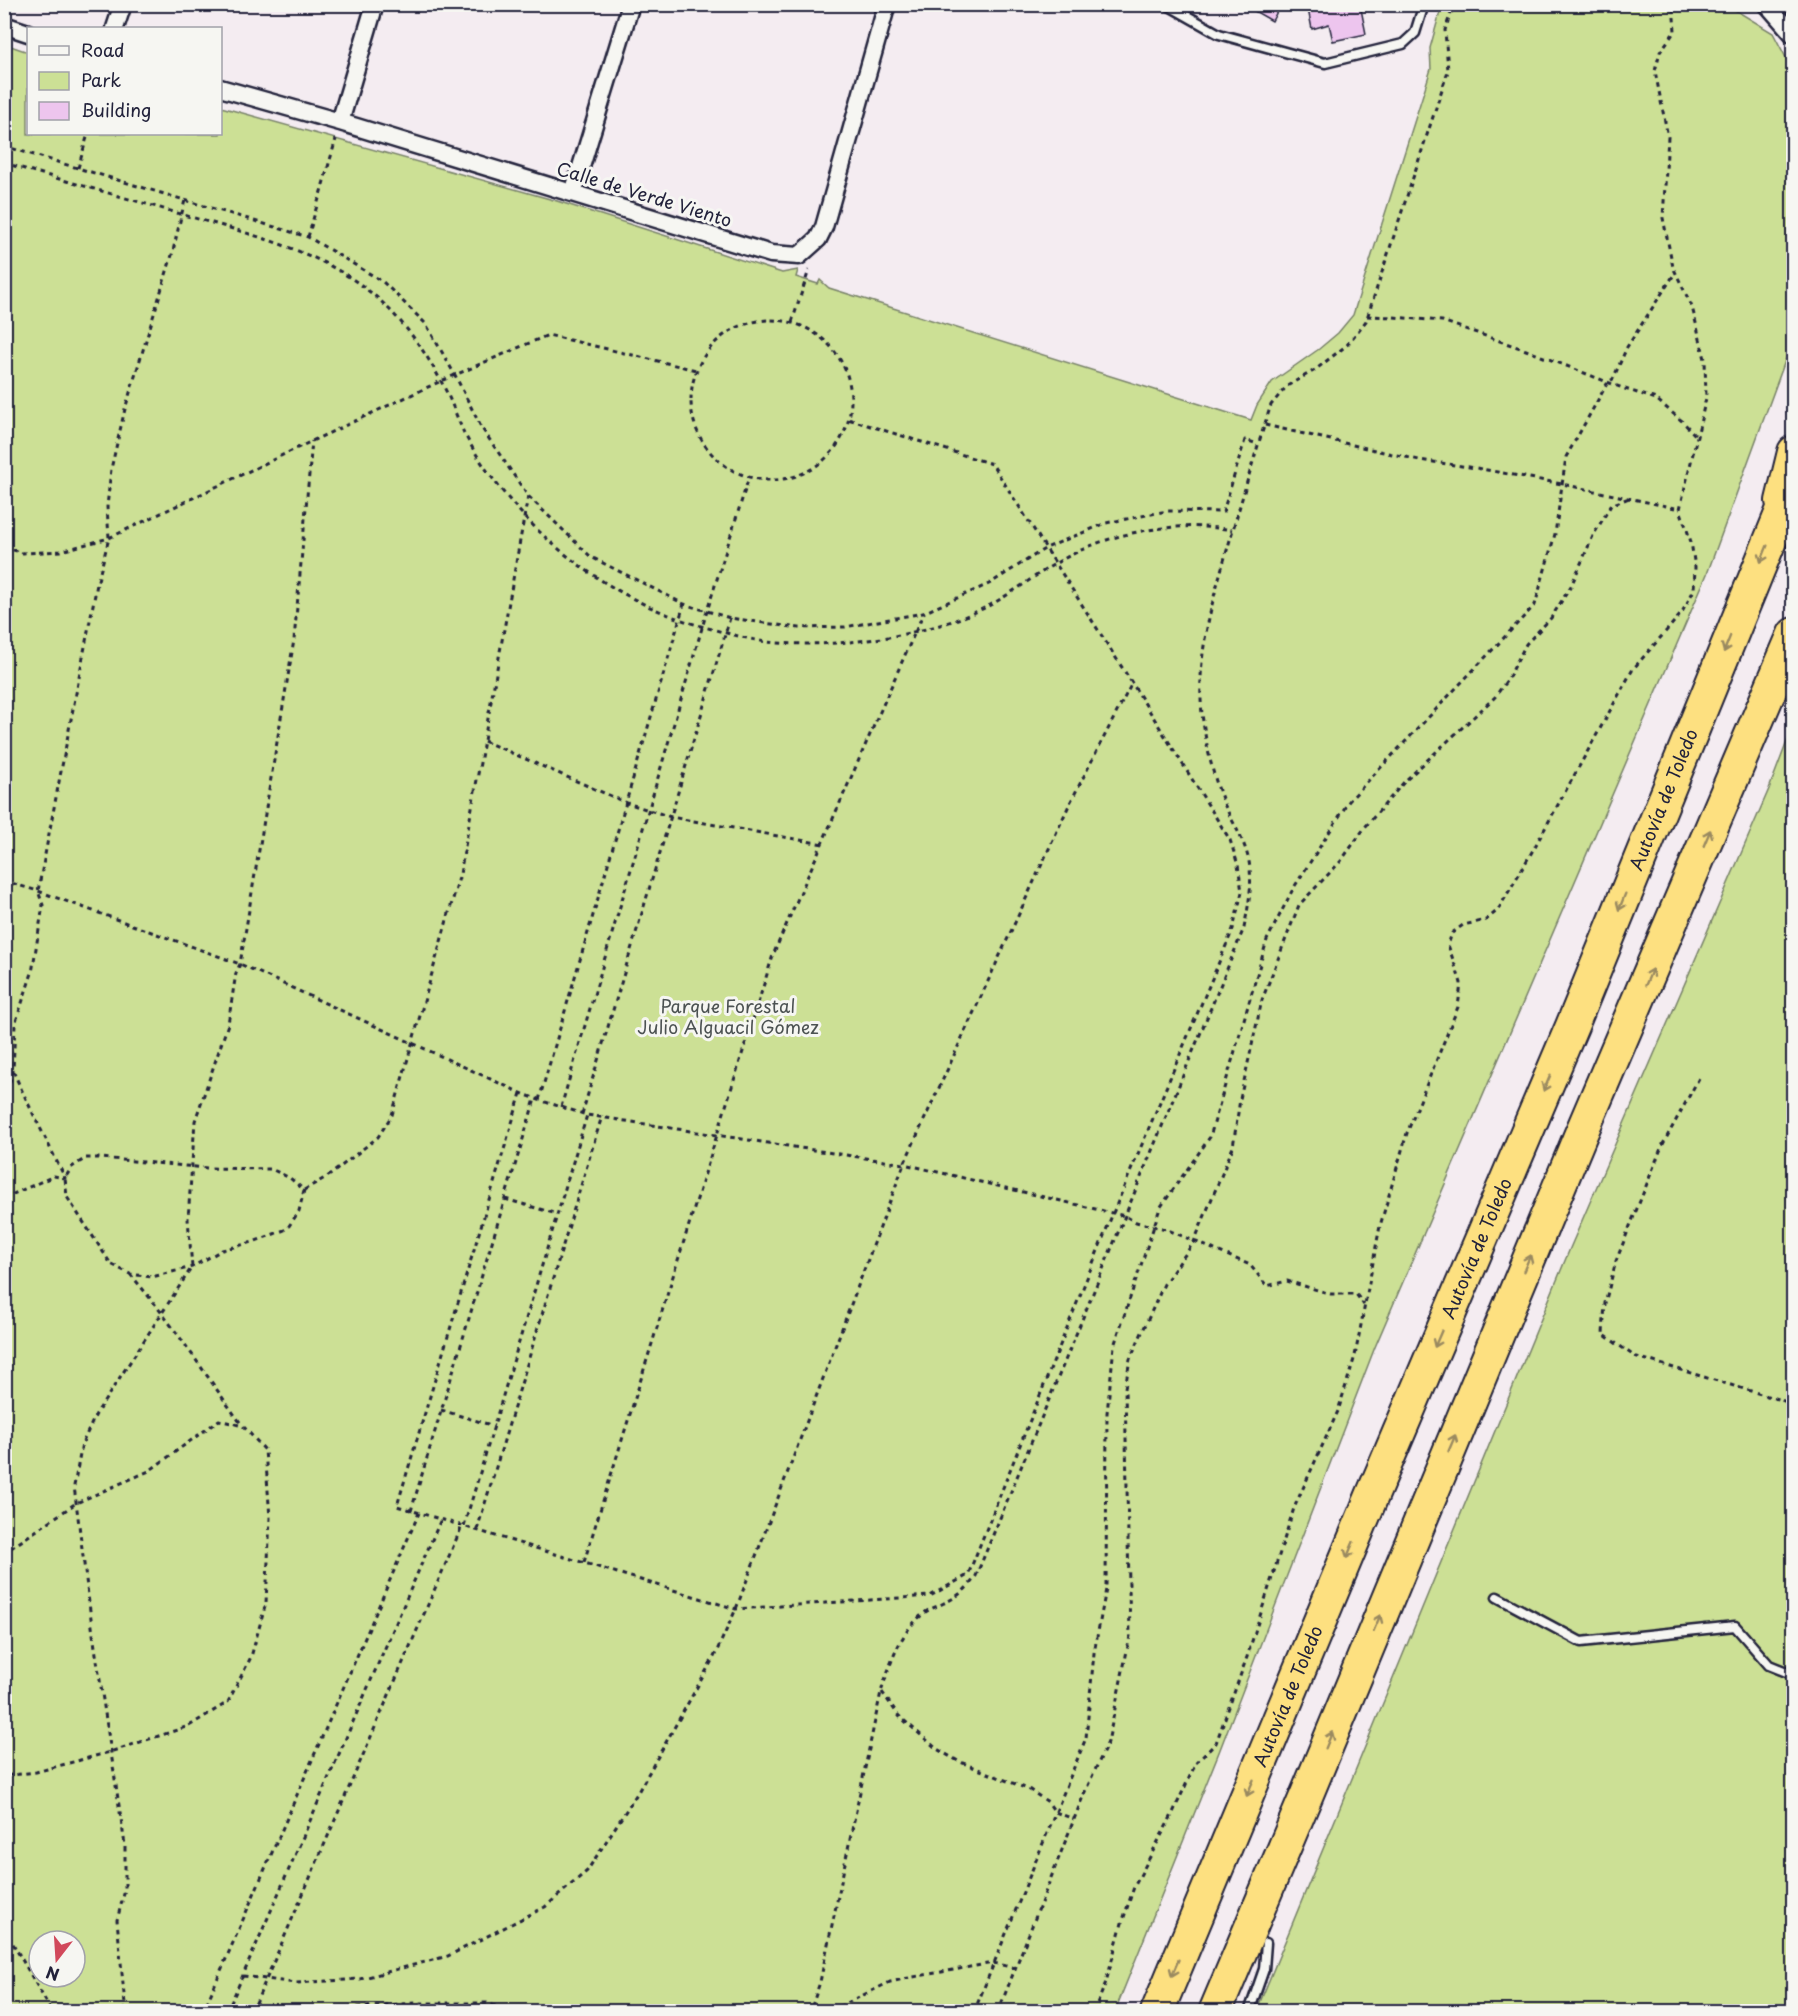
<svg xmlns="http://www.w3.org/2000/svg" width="1798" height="2016" font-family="'Playpen Sans',sans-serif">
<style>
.green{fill:#cce095;stroke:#778168;stroke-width:1.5;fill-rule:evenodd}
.building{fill:#edc5ee;stroke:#22223b;stroke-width:1.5}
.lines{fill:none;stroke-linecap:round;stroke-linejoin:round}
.service-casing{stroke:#22223b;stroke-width:13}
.minor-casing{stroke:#22223b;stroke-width:21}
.motorway-casing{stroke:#22223b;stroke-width:36}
.path{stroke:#22223b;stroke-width:3;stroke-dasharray:4.5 4.5;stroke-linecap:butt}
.service{stroke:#f6f6f2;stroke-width:8}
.minor{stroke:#f6f6f2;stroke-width:16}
.motorway{stroke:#fde080;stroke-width:32}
.oneway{stroke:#9a8a61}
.labels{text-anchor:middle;stroke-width:6;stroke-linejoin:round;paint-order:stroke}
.street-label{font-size:18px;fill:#22223b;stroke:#f6f6f2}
.park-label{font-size:18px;fill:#4c5252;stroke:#f6f6f2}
</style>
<rect width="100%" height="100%" fill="#f4ecf1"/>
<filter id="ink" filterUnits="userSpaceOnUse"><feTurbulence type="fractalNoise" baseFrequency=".0167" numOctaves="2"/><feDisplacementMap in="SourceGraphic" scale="12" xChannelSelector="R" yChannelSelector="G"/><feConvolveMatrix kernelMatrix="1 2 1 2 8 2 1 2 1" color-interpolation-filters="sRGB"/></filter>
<g filter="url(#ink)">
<path class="green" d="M1442 5H1727L1773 33 1793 71V339L1707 574 1375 1347 1219 1752 1115 2011H5V44L28 52V134H220L221 107 557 201 782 273 798 270 796 277 818 284 820 280 829 288 1251 420 1257 405 1272 382 1319 349 1338 333 1353 315 1431 69 1430 48ZM39 1941H75V1977H39Z
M1793 726V2011L1256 2012 1571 1246 1769 789Z"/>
<path class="building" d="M1242 4H1281L1272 21Z
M1307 4H1360L1366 34 1333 41 1329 24 1312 29Z"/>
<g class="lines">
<defs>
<path id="service" d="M1166 4 1219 34 1325 63 1403 44 1415 33 1424 4
M1497 1597 1581 1642 1735 1626 1769 1665 1794 1675
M1249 2012 1264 1969 1266 1943"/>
<path id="minor" d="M1767 4 1794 35
M4 25 28 33
M115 28 123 4
M220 88 340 122 771 254 799 256 818 239 824 227 887 4
M340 122 375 4
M573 193 631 4"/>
<g id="motorway">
<path d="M1782 501 1794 452"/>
<path id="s1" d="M1157 2012 1372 1496 1572 1026 1794 482"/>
<path d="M1215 2012 1307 1794 1580 1136 1794 634"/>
</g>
</defs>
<use href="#service" class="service-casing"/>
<use href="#minor" class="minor-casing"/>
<use href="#motorway" class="motorway-casing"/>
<path class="path" d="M4 146 308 237 382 281 426 324 455 375 481 427 528 496 591 557 684 604 730 618 799 628 845 627 923 613 989 584 1046 548 1106 523 1167 511 1223 512 1245 440 1258 444
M4 163C62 180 120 196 177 213 245 233 320 249 375 296 406 323 429 356 447 393 453 406 458 420 464 433 514 526 603 598 704 627 724 632 746 639 767 642 836 649 930 637 992 604 1019 589 1043 569 1071 555 1118 530 1181 521 1232 530
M78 168 88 134
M308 237 336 139
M1367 316 1393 317 1442 321 1526 350 1625 389 1656 399 1682 421 1697 437
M691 400a80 80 0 1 1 160 0a80 80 0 1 1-160 0Z
M792 322 809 270
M1265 425 1419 460 1476 468 1562 484 1680 509
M4 547 23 553 61 551 109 538 312 441 441 381 548 335 696 370
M484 741 627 803 671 817 823 844
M4 881 38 891 240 964 521 1093 539 1100 587 1115 904 1164 1125 1216 1136 1222 1166 1229 1250 1265 1267 1286 1287 1281 1331 1294H1356L1364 1305
M1699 1078 1662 1146 1616 1261 1605 1303 1603 1334 1634 1356 1794 1404
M521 1093 397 1506 736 1609 930 1596 968 1575 1113 1213 1233 929 1242 892 1238 865 1230 840 1132 683 992 464 848 419
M4 1100 13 1072 15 1024 32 973 43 905 38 891 97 584 109 538 107 507 111 469 125 409 172 255 185 200
M539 1100 684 604
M561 1107 707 611 749 477
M582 1114 730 618
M86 1158H101L207 1168 271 1169 290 1178 304 1190 299 1211 287 1229 253 1242 222 1250 192 1267 152 1277 130 1274 111 1264 67 1197 65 1178 72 1167Z
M304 1190 330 1175 378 1137 392 1115 460 874 528 496
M4 1198 54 1176 65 1178C48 1143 30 1109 14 1073
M505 1199 557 1214
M130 1274C171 1321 205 1374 242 1425
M441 1410 494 1426
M411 1511 535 1099
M464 1526 587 1115
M477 1530 602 1116
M4 1553 76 1503 149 1471 219 1420 243 1426 265 1450 270 1518 266 1603 251 1657 228 1702 189 1726 110 1752 36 1772 4 1776
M584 1562 773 955 923 614
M882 1692 899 1716 937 1749 958 1761 1030 1790 1048 1802 1055 1812 1074 1819
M4 1928 52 2012
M243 1976 296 1983 360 1979 448 1956 545 1907 587 1871 638 1792 714 1657 736 1609 904 1164 1070 803 1132 683
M813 2007 825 2011 843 2005 890 1982 913 1977 993 1963 1015 1968
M124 2012 125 2005 117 1920 125 1890V1845L93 1634 74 1486 82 1444 96 1414 192 1267 188 1219 195 1121 228 1024 236 973 240 964 294 640 312 441
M203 2012 419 1513
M227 2012 441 1519
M252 2012 462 1526
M294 2012 415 2003H487L511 2012
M805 2012 812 2006 820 1982 881 1692C891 1662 900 1630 927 1611 932 1608 938 1606 944 1603 958 1597 967 1589 976 1576L1244 928C1248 908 1252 889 1250 869 1248 846 1235 827 1225 806 1213 778 1206 745 1202 714 1196 653 1213 598 1230 540 1243 495 1256 450 1271 405L1287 386 1315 370 1347 345 1366 321 1448 71 1445 30 1454 4
M974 2012 1086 1738 1094 1653 1106 1589 1107 1413 1114 1346 1160 1208 1210 1137 1267 940 1293 889 1349 801 1535 605 1555 534 1566 457 1608 382 1613 379 1627 347 1675 273
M998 2012 1084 1794 1108 1742 1121 1680 1130 1636 1125 1388 1130 1359 1164 1284 1194 1242 1233 1147 1240 1099 1262 1000 1299 905 1341 861 1366 826 1405 781 1495 697 1509 677 1526 644 1551 618 1571 586 1593 536 1611 505 1629 498
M1094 2012 1106 1982 1122 1923 1134 1887 1171 1817 1196 1763 1216 1743 1247 1657 1294 1508 1338 1411 1355 1356 1380 1226 1407 1133 1458 1007 1461 983 1448 945 1452 933 1463 925 1486 920 1498 910 1533 850 1633 669 1681 614 1694 590 1695 567 1691 542 1680 509 1706 398 1705 359 1692 307 1673 267 1663 218 1668 137 1655 71 1660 52 1675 31 1673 4"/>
<use href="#service" class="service"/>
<use href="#minor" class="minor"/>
<use href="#motorway" class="motorway"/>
</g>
<defs><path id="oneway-shaft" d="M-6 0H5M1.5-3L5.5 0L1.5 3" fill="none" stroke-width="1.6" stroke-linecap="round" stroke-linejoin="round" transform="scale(1.5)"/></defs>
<g class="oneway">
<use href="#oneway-shaft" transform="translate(1764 554) rotate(112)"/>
<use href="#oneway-shaft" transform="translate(1727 644) rotate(112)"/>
<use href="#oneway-shaft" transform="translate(1707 838) rotate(-67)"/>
<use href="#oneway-shaft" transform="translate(1622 902) rotate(112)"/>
<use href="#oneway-shaft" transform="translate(1649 977) rotate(-67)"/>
<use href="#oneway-shaft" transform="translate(1547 1083) rotate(113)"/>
<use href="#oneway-shaft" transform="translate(1527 1263) rotate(-67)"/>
<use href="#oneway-shaft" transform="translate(1438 1339) rotate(113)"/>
<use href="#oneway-shaft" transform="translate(1452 1443) rotate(-67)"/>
<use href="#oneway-shaft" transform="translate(1350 1550) rotate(113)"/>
<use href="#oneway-shaft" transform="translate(1377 1623) rotate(-67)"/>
<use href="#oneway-shaft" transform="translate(1329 1740) rotate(-68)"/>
<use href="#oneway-shaft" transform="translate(1250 1788) rotate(113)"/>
<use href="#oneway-shaft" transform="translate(1175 1968) rotate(113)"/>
</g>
</g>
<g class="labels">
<g class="street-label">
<text transform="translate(644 195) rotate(17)" y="6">Calle de Verde Viento</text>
<text dy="6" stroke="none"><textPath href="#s1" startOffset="1314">Autovía de Toledo</textPath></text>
<text dy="6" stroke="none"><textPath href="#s1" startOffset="828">Autovía de Toledo</textPath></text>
<text dy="6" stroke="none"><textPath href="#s1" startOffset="342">Autovía de Toledo</textPath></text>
</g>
<g class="park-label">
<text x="728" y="1013">Parque Forestal<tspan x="728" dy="21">Julio Alguacil Gómez</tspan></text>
</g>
</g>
<rect width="1798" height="2016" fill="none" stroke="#f6f6f2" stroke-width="24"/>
<rect x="12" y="12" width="1774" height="1992" fill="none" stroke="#22223b" stroke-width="2" filter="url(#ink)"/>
<rect x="27" y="27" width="195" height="108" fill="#f6f6f2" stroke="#a1a1a9" stroke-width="1.5"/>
<rect x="39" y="46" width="30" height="9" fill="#f6f6f2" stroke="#a1a1a9" stroke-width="1.5"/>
<text x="81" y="57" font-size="18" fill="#22223b">Road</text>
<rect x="39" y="72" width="30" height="18" fill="#cce095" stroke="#a1a1a9" stroke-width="1.5"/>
<text x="81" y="87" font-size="18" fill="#22223b">Park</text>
<rect x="39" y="102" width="30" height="18" fill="#edc5ee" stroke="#a1a1a9" stroke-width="1.5"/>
<text x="81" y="117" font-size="18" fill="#22223b">Building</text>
<g transform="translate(57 1959) rotate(197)"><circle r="28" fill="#f6f6f2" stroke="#a1a1a9" stroke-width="1.5"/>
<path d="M0-4.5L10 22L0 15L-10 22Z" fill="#d1495b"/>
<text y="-9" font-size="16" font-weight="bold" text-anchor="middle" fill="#22223b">N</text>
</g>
</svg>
